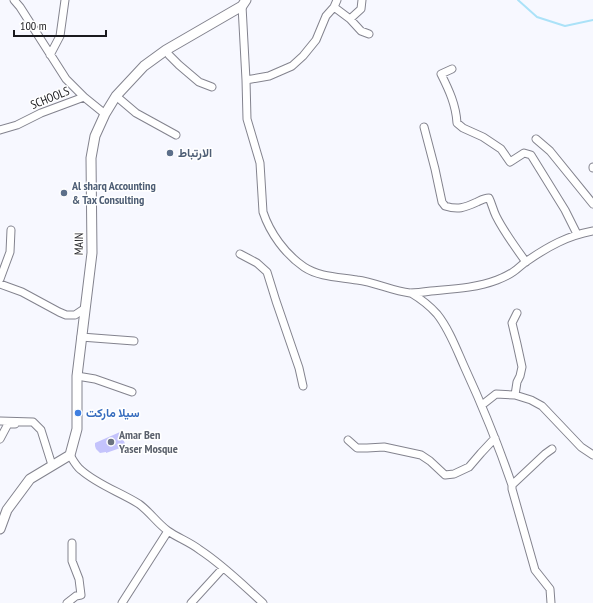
<svg xmlns="http://www.w3.org/2000/svg" width="593" height="603" font-family="'PT Sans Narrow',Vazirmatn,sans-serif">
<style>
.lines{fill:none;stroke-linecap:round;stroke-linejoin:round}
.stream{stroke:#abe2f8;stroke-width:2}
.building{fill:#c4c3fc}
.minor-casing{stroke:#83838e;stroke-width:9}
.major-casing{stroke:#83838e;stroke-width:11}
.minor{stroke:#fff;stroke-width:7}
.major{stroke:#fff;stroke-width:9}
.service-dot{fill:#5c6f8a;stroke:#fff;stroke-width:1.5}
.shop-dot{fill:#3f7fe0;stroke:#fff;stroke-width:1.5}
.worship-dot{fill:#6b7280;stroke:#fff;stroke-width:1.5}
.labels{text-anchor:middle;stroke-width:3;stroke-linejoin:round;paint-order:stroke}
.street-label{font-size:12px;fill:#1a1a1e;stroke:#fff}
.service-label{font-size:12px;font-weight:bold;fill:#4e5e75;stroke:#fff;text-anchor:start}
.shop-label{font-size:12px;font-weight:bold;fill:#366cbe;stroke:#fff;text-anchor:start}
.worship-label{font-size:12px;font-weight:bold;fill:#5b616d;stroke:#fff;text-anchor:start}
</style>
<rect width="100%" height="100%" fill="#f7f8ff"/>
<g class="lines">
<path class="stream" d="M518 0 537 17 565 26 593 20"/>
</g>
<path class="building" d="M120 432 126 446 106 453V452L100 453 96 449 95 446V443Z"/>
<g class="lines">
<defs>
<path id="minor" d="M14 0 20 7 66 79 84 97
M242 6 246 80 247 119 260 163 263 212C270 233 285 254 304 267 319 277 339 277 357 280 375 282 392 291 410 293 416 293 424 292 431 291 453 289 476 288 497 280 502 278 509 275 513 272 518 269 522 264 527 261 549 246 567 236 593 231
M334 7 350 19 361 31 369 34
M350 19 361 9 362 0
M166 50 169 55 179 65 199 82 212 87
M50 55 60 36 65 0
M452 69 441 74C449 90 456 105 457 123L463 128 483 137 501 149 510 162 524 153 531 155 565 210 577 234
M246 80 269 76 292 66 303 56 316 40 326 16 334 7 337 0
M116 96 136 113 176 135
M424 127 435 169 442 202 445 206C458 210 464 208 477 202 481 200 484 198 489 198 492 204 493 210 496 216 504 232 515 247 526 262
M0 130 17 125 41 113 84 97 105 114
M536 139 550 151 593 204
M593 167V168
M240 254 257 263 267 272 276 301 299 368 303 386
M0 279 10 252 11 230
M0 284 22 292 59 312 66 315H75L84 309
M411 293C421 299 429 305 437 314 449 329 456 348 464 366 482 405 498 444 512 485V489L535 570 550 589 551 603
M81 337 134 341
M77 376 95 379 132 392
M515 395 517 382 520 376 522 367 517 344 512 323 517 313
M482 405 496 394 515 395 531 400 542 406 581 447 593 455
M0 421 33 422 41 430 52 465
M0 439 8 424H15
M348 440 357 448H367L384 447 421 455 430 461 445 475 454 474 469 467 481 453 495 438
M70 455C73 460 76 466 81 470 98 485 120 492 139 504 150 512 157 523 168 531 178 538 190 542 200 550 223 565 243 585 263 603
M512 485 545 454 552 449
M67 603 76 596 81 595 79 579 72 561V543
M122 603 168 531
M191 603 223 568"/>
<path id="major" d="M0 529 7 510 30 479 70 455 77 429V376L92 253 91 158 95 136 105 114 116 96 144 66 166 50 242 6 246 0"/>
</defs>
<use href="#minor" class="minor-casing"/>
<use href="#major" class="major-casing"/>
<use href="#minor" class="minor"/>
<use href="#major" class="major"/>
</g>
<g class="service-dot">
<circle cx="170" cy="153" r="4"/>
<circle cx="64" cy="193" r="4"/>
</g>
<circle class="shop-dot" cx="78" cy="413" r="4"/>
<circle class="worship-dot" cx="111" cy="442" r="4"/>
<g class="labels">
<g class="street-label">
<text transform="translate(50 98) rotate(-22)" y="4">SCHOOLS</text>
<text transform="translate(79 244) rotate(-89)" y="4">MAIN</text>
</g>
<g class="service-label">
<text x="178" y="157">الارتباط</text>
<text x="72" y="190">Al sharq Accounting<tspan x="72" dy="14">&amp; Tax Consulting</tspan></text>
</g>
<g class="shop-label">
<text x="86" y="417">سيلا ماركت</text>
</g>
<g class="worship-label">
<text x="119" y="439">Amar Ben<tspan x="119" dy="14">Yaser Mosque</tspan></text>
</g>
</g>
<path d="M14 30v6h92v-6" fill="none" stroke="#1a1a1e" stroke-width="2"/>
<text x="20" y="30" font-size="12" fill="#1a1a1e" stroke="#ffffff" stroke-width="3" paint-order="stroke">100 m</text>
</svg>
